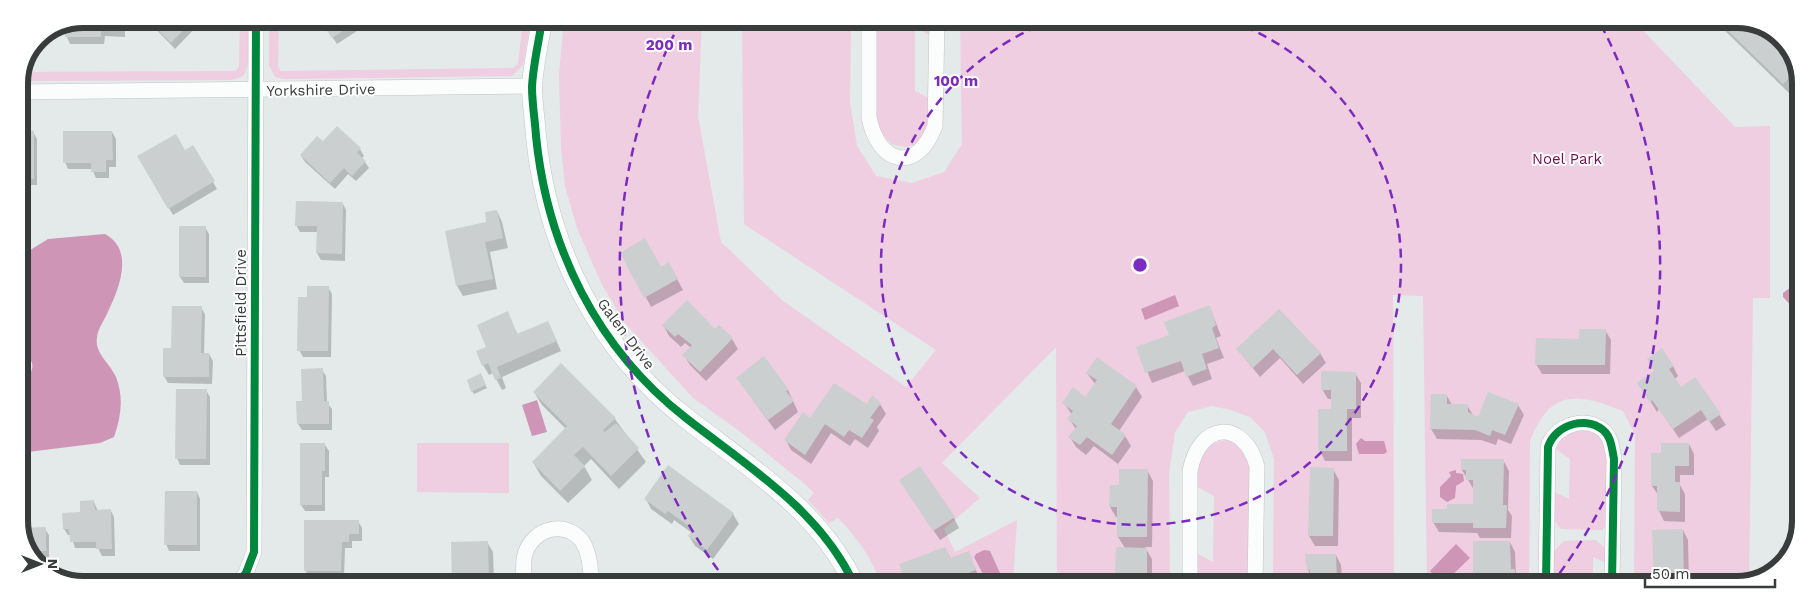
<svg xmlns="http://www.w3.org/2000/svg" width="1820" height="604" font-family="'Work Sans',sans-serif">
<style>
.green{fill:#eecee0}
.water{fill:#ce95b6}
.shadow{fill:#0003}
.building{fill:#cccfcf}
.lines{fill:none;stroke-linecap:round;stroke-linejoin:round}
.minor-casing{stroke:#c2c5c5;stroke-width:16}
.tertiary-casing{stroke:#c2c5c5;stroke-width:21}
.minor{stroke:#fbfcfc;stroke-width:15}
.tertiary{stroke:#fbfcfc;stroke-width:20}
.cycleway-casing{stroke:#fff;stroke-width:11}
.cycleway{stroke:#00873e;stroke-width:8}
.ring{fill:none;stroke:#7b2cbf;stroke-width:2.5;stroke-dasharray:9 6}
.labels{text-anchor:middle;stroke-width:4;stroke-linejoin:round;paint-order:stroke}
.street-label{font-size:15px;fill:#383c3b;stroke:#fff}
.park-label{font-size:15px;fill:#760f54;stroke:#fff}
.rim{fill:none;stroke:#383c3b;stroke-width:6}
.centre{fill:#7b2cbf;stroke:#fff;stroke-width:2.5}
.ring-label{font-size:15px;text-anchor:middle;font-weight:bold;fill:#7b2cbf;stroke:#fff;stroke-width:4;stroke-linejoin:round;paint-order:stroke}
</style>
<rect width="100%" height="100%" fill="#e4e9e9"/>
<path class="green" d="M240 19H248C248 32 251 62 245 73 242 78 235 79 230 80L19 81 22 72 235 71 239 67Z
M269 19H279L278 67 281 71 513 68 518 64 523 20H531L523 65 512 76 284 79 275 77 269 65Z
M564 20H702L698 116 721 242 783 301 906 387 936 350 744 224 742 20H851L850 102 857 146 876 176 912 183 944 172 962 144 960 20 1635 22 1735 127 1770 126V298H1746H1753L1749 582 1738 585H1634L1635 434 1623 411C1577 392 1550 389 1530 441L1529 585H1427L1423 296 1393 295 1394 585 1273 584 1274 459 1265 432 1250 417 1231 410 1212 406 1188 412 1175 432 1169 473 1170 584H1057L1056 347 942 463 980 498 944 529 955 552 1017 520 1013 582 1008 584H881C872 558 857 537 838 518L829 523 808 500 814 493 806 485 738 430 693 398 625 323 601 283 577 228 565 186 561 148 559 74Z
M877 20H933V37L915 27V91L933 100C928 127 927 155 891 144L878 128 877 116Z
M1577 429 1597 432 1609 448V522L1602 530 1561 529 1554 520V492L1569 499 1570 459 1556 449 1562 439Z
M1226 440 1236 442 1250 459 1251 584H1196V553L1213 562 1214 496 1196 486C1197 462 1199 444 1226 440Z
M417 443H509V493L417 492Z
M1596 540 1608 551 1607 563 1593 557V585H1553L1554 551 1564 541Z"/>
<path class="water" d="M105 234C136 251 118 291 106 316 103 322 98 329 97 337 94 353 110 363 116 377 124 398 121 417 114 437L100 443 20 453C17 446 17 406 19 396 23 373 47 371 19 346V257L48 239Z
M1791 287 1795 288 1800 293 1799 314 1783 297V293Z
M1175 295 1179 306 1145 320 1141 309Z
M537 400 547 432 532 436 522 405Z
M1361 438 1365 441H1384L1387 452 1384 454H1359L1356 444Z
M1456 470V473L1463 474 1464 481 1456 486 1455 498 1447 502 1440 497V487L1451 476 1449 472Z
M1456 544 1470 558 1443 584 1430 571Z
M984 550 990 551 1000 573 998 578 993 581 985 578 974 557 976 554Z"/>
<path class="shadow" d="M82 19H125V37L105 36 104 44H70L67 37V25Z
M146 19H196L199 24 175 49Z
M320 19H354L360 29 337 44Z
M1716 22H1758L1788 43 1801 78V87L1792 96Z
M46 34V44H34L38 37Z
M19 132H33L37 139V185H19Z
M112 132 116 139V167H109V178H96L92 169H68L65 162Z
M323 143 360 149 364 156 362 158 369 168 356 181 348 174 335 189 305 162 301 156Z
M193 147 217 189 173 215 139 156 185 151Z
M343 204 346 210 345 261 321 260 317 253 318 232H300L296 225Z
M497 211 502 222 508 248 490 252 497 289 463 296 457 286 488 223Z
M205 227 209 234V283H184L180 277Z
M622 253 661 269 669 264 683 290 651 307Z
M328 287 332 294 331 357H303L299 350 308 298Z
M1210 307 1221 336 1216 338 1224 358 1207 364 1212 379 1193 386 1185 371 1152 383 1138 348 1171 336Z
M201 308 205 314 204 354H209L213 361 212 384 168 383 164 376 172 349Z
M1279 310 1320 353 1326 363 1303 384 1280 358 1260 377 1237 349Z
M507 313 518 335 548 322 561 351 502 377 506 388 502 390 493 373 489 375 483 365 488 347Z
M664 326 715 331 719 327 732 339 738 349 706 381 690 365 684 355 691 348 685 343 681 347 669 336Z
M1605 330 1611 340 1610 374H1542L1536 364Z
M1673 366 1678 376 1674 380 1681 389 1695 378 1726 425 1716 431 1708 419 1679 438 1659 409 1657 412 1639 383Z
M322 370 326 376 327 403 332 409V430H302L298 424 303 402Z
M1087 373 1136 387 1142 397 1119 431 1125 436 1131 446 1118 464 1094 446 1086 455 1076 447 1070 437 1076 429 1069 419 1072 415 1064 403 1085 399 1095 384Z
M1355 373 1361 383V418H1352V461H1325L1320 451V410H1333V399H1328L1322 389Z
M480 375 487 388 474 394 472 391Z
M744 388 788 390 798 412 775 430Z
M206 390 210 397V465H180L177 458Z
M534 392 615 419 646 462 619 489 591 459 584 466 592 480 568 503 541 476 533 462 566 429 542 405Z
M1447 396 1452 405H1467L1473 415 1479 419 1518 405 1524 415 1511 444 1498 439 1496 445 1481 440 1437 439 1431 429Z
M880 404 886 414 877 427 879 431 868 448 855 439 850 446 831 433 811 464 791 450 786 440 867 406Z
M1689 444 1694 454V475H1680V485L1685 494V522L1664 521 1659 511V496L1652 486Z
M325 445 329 451V477H325V511H305L301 505Z
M1503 460 1509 471 1508 510 1512 516 1511 538H1480L1477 533 1439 532 1433 522 1448 510 1474 506V490L1462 470Z
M668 466 733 514 739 524 713 559 695 546 689 536 692 533 674 520 672 524 651 509 646 499Z
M1333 469 1339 480 1338 546H1315L1309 536Z
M1147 470 1153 481 1152 547H1145L1152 559V584H1118L1116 581 1125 548 1118 537V517H1116L1110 507 1111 486H1120Z
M906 490 954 518 959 528 940 540Z
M197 492 200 499V551H169L166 544Z
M94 502 98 511H111L114 517 115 556H102L98 548H75L71 535H68L64 529Z
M358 521 362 528V541H352V548H345L344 577H309L305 570Z
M20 529H45L49 535V557H31Z
M1683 530 1688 540 1689 585H1655L1654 531Z
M487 542 493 552 494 583H453Z
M1510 542 1515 552 1516 574 1520 585H1475Z
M945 548 951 559 968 553 981 581 973 584H907Z
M1336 555 1341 565 1342 579H1349L1352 584H1311V576L1308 570Z"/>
<path class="building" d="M82 19H122V30H101V37H65V26Z
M147 19H194L171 43Z
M319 19H356L357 22 332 38Z
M1719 22H1758L1788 43 1798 70 1783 84Z
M337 126 361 148 357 153 366 161 352 176 344 168 330 183 300 155 317 136 323 141Z
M19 130 34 131V179H19Z
M63 131H112L113 160H106V172H91V163H63Z
M176 134 185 150 193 145 215 181 168 209 137 156Z
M296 201 343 202 342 254 316 253 317 226H295Z
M497 210 503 238 485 242 493 279 456 286 445 231 486 222 485 212Z
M179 226H206V277H179Z
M645 238 661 267 669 262 678 279 644 298 620 253Z
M307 286H329L328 351H297L298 297H307Z
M687 300 715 329 719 325 733 338 700 372 682 355 692 345 678 334 675 337 662 325Z
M1210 305 1216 325 1212 328 1219 348 1202 354 1207 369 1186 377 1181 361 1145 373 1136 347 1169 335 1164 322Z
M172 306H202L201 353H209V377H163V348H171Z
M1279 309 1321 353 1297 375 1273 349 1253 368 1236 349Z
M508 311 517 334 548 321 557 341 497 367 501 378 495 380 488 363 482 366 476 351 486 347 477 325Z
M1579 329H1606L1605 365H1535L1536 338 1579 339Z
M1662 348 1674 366 1669 369 1681 387 1695 377 1721 414 1709 422 1701 410 1673 429 1652 400 1650 403 1637 383 1654 371 1647 359Z
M764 356 789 390 786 391 794 401 768 420 736 378Z
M1097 357 1137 386 1111 424 1126 435 1112 455 1087 437 1080 445 1068 437 1077 426 1067 419 1073 411 1062 403 1073 387 1085 397 1097 380 1086 373Z
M561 363 616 418 603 430 605 432 616 423 639 448 611 476 583 447 574 455 585 466 560 491 532 462 567 426 533 392Z
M323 368 324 401H329V424H297L296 401H302L301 369Z
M1321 371 1356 372V409H1347V451H1318V409H1331V390H1321Z
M481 373 486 385 471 392 467 380Z
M834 383 867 404 872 395 881 403 870 418 874 420 862 438 849 430 844 437 825 424 805 455 784 440 803 412 810 418Z
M176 389H207L206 459H175Z
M1488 392 1519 404 1505 435 1492 430 1490 436 1475 430 1430 429 1431 394H1447V404H1468V412L1478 417Z
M300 443H325V471H322V505H300Z
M1661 443H1689V466H1675V482H1680V512L1657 511V486H1651V453H1661Z
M1461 459H1504L1503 505H1507L1506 528H1473V523H1432V509H1447V504H1473V480H1466V470H1461Z
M668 465 734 513 707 550 688 536 693 529 668 511 665 514 644 499Z
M920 466 955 517 933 531 899 480Z
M1310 467 1334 468 1333 536H1308Z
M1119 469H1148L1147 537H1117V507H1109L1110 485H1119Z
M165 491H197V545H164Z
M94 500 95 510 111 509 112 549H96V542H70L69 529H63L62 513 80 512V501Z
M304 520H359V534H349V542H342L341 571H304Z
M46 527V551H28L20 528Z
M1683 529 1684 585H1654L1652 530Z
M488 541 489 583H452L451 542Z
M1473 541H1510L1511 569H1515V585H1473Z
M945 547 950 558 969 551 976 570 960 576 963 584H935L932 575 906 584 899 564Z
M1116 547 1147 548V577H1150V584H1123V581H1115Z
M1305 554H1336L1337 579 1349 577V584H1310V570H1307Z"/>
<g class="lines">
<defs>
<path id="minor" d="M869 20V117C878 165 917 174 935 126L937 20
M19 92 532 86
M239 582 246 573 254 552 256 19
M524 583C524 575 523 567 524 559 528 531 563 517 582 541 590 553 591 569 591 583
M1190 584V471C1199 422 1243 418 1257 466L1255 584
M1546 585 1548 447C1555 424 1589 414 1606 433 1612 440 1612 450 1614 459L1612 585"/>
<path id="tertiary" d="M542 20C539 41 533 65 532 87 532 103 535 120 536 136 547 247 597 349 686 418 747 466 820 510 854 584"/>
</defs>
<use href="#minor" class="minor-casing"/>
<use href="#tertiary" class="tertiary-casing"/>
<use href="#minor" class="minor"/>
<use href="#tertiary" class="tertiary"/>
<defs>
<path id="cycleway" d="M542 20C539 41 533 65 532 87 532 103 535 120 536 136 547 247 597 349 686 418 747 466 820 510 854 584
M239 582 246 573 254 552 256 19
M1546 585 1548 447C1555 424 1589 414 1606 433 1612 440 1612 450 1614 459L1612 585"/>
</defs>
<use href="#cycleway" class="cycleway-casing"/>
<use href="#cycleway" class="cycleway"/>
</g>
<g class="ring">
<path d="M1231 21A260 260 0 1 1 1051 21"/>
<path d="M727 582A520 520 0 0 1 681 21M1601 25A520 520 0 0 1 1553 582"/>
</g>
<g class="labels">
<g class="street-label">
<text transform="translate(321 90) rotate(-1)" y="5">Yorkshire Drive</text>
<text transform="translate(241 303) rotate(-90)" y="5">Pittsfield Drive</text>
<text transform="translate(626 334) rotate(53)" y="5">Galen Drive</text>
</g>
<g class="park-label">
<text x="1567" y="164">Noel Park</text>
</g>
</g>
<path d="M0 0H1820V604H0ZM83 28H1737A55 55 0 0 1 1792 83V521A55 55 0 0 1 1737 576H83A55 55 0 0 1 28 521V83A55 55 0 0 1 83 28Z" fill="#fff" fill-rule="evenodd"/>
<path class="rim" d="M83 28H1737A55 55 0 0 1 1792 83V521A55 55 0 0 1 1737 576H83A55 55 0 0 1 28 521V83A55 55 0 0 1 83 28Z"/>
<circle cx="1140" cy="265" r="8" class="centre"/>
<g class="ring-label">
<text x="669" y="50">200 m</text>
<text x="956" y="86">100 m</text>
</g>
<g transform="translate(40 564) rotate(90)" stroke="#ffffff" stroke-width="4" paint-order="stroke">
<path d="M0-4L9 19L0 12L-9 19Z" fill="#383c3b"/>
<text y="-8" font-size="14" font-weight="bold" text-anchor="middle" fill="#383c3b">N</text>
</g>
<path d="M1645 579v8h130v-8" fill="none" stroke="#383c3b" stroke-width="2.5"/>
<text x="1652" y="579" font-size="15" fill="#383c3b" stroke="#ffffff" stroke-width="4" paint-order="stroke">50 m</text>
</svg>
